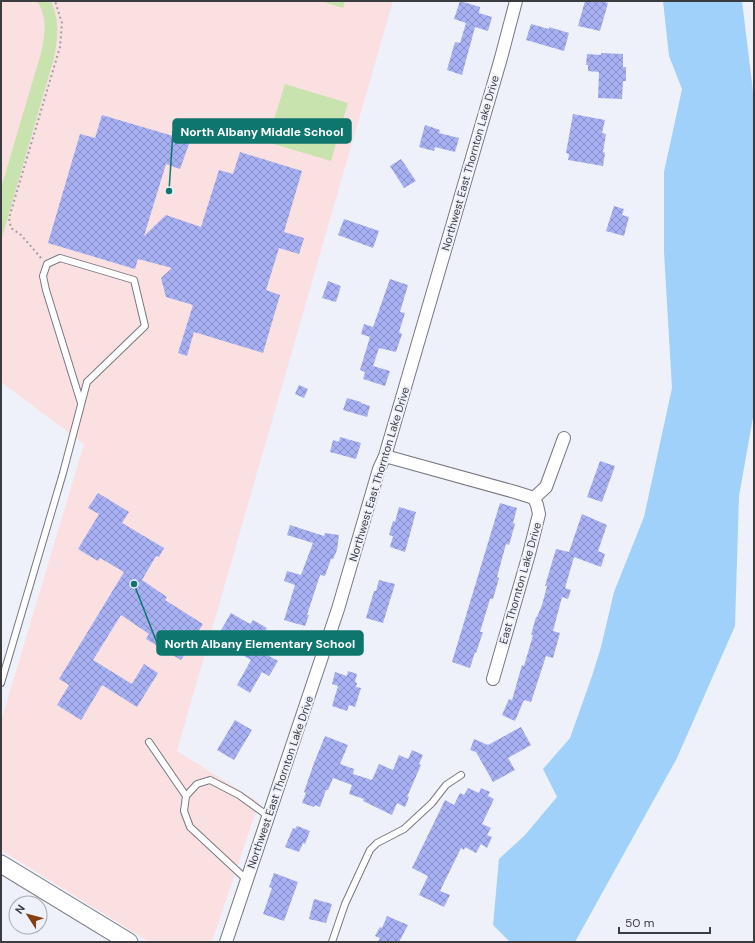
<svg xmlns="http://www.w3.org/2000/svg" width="755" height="943" font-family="'DM Sans',sans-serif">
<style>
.education{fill:#fbe0e2}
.green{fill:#c9e3af}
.water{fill:#9fd1fa}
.building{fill:url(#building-cross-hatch)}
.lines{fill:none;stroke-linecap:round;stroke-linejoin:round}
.lane-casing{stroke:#777880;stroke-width:8}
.street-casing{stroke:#777880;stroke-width:14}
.secondary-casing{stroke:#777880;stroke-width:19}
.path{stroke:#9e9fa6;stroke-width:2;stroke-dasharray:2 3;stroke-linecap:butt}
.lane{stroke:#fff;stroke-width:6}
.street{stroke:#fff;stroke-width:12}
.secondary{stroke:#fff;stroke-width:17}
.labels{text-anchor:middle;stroke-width:4;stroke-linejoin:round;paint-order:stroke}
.street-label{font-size:11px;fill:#3b3c40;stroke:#eff1fa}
.leader{fill:none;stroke:#0f766e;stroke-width:1.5}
.callout-dot{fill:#0f766e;stroke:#eff1fa;stroke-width:1.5}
.callout{fill:#0f766e;stroke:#0f766e;stroke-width:1.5}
.callout-label{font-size:12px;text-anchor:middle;font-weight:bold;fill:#fff}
</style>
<defs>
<pattern id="building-cross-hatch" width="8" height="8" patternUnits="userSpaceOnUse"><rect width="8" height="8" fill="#a6b0f3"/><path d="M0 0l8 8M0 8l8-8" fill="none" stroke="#8890c6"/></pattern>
</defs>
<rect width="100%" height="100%" fill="#eff1fa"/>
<path class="education" d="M1 1H393L177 751 259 802 212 942H149L1 850V721L84 444 1 382Z"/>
<path class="green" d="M37 1H51C60 22 58 36 54 58L1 241V188L41 53C45 34 48 18 37 1Z
M321 1H345L343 8Z
M285 84 348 103 331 161 267 142Z"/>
<path class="water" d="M663 1H742L754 99V412L739 496 735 626 677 758 575 942H510L493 925 499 859 525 835 557 797 543 769 570 738 592 676 601 647 614 592 644 517 672 388 664 252V172L682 89 669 56Z"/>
<path class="building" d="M460 1 480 7 479 13 492 17 488 31 475 27 462 75 447 70 455 42 460 43 466 23 454 19Z
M585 1H600L608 3 600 31 578 26Z
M531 24 549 29V27L569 33 564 51 526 40Z
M601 53 623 54V67H626V81H623L622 99 598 98 599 72 588 71V65H586L587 54 601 55Z
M573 114 605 120 602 133 606 134 603 152 605 153 603 166 568 160 569 154 566 153Z
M102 115 190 141 180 169 166 164 144 236 166 215 201 227 219 170 233 174 240 152 302 171 284 232 304 238 299 254 279 248 266 290 280 295 263 353 194 332 187 356 178 353 193 305 166 297 161 278 172 268 138 259 135 269 48 243 80 134 95 138Z
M425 125 440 130 439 133 459 138 455 152 435 147 434 151 419 147Z
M401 159 416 181 404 188 390 166Z
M614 206 624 209 622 215 629 217 624 236 606 231Z
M344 219 379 231 373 248 338 235Z
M390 279 408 285 400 312 405 313 399 332 402 334 396 352 379 348 373 366 390 371 385 386 363 379 365 372 360 370 370 337 361 334 364 324 373 327Z
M328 281 341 286 336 302 322 298Z
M299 385 308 389 304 398 295 394Z
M347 398 361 402V403L370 406 367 417 343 410Z
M340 437 361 443 356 459 330 452 333 440 339 442Z
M600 461 615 466 602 502 587 497Z
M98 493 129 512 122 523 164 548 159 557 156 556 142 580 167 597 165 600 203 624 181 660 146 639 149 634 121 615 93 660 132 684 144 664 158 673 137 707 102 685 81 720 57 705 69 685 59 679 124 572 100 558 98 561 78 549 99 514 88 508Z
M500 503 517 508 513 523 515 524 509 545 506 544 497 577 499 578 493 599H490L480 632H483L476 653 475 652 470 668 452 662Z
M399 507 416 512 405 552 390 547 393 536 389 535 393 521 395 522Z
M582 514 607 525 598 551 605 554 601 567 574 557 565 588 571 590 568 599 562 597 553 631 560 633 553 658 546 656 531 702 524 700 515 721 502 715 509 699 512 700 522 665 524 666 533 635H531L536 617H537L542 605 547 586H545L556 549 569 552Z
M290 525 324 536 325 533 339 535 337 550 333 559H331L325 576 320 575 307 615H309L305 626 284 620 295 585 284 581 287 571 301 575 313 543 287 535Z
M379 580 395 584 383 623 366 618 374 591H376Z
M231 613 250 624 253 620 267 628 255 648 278 661 269 676 262 672 250 693 237 685 251 660 236 651 240 644 220 632Z
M348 671 357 674 355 682 357 683 356 687 361 688 355 707 349 705 347 711 332 706 338 686 332 684 335 672 347 676Z
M235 720 252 730 234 760 217 750Z
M521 727 531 745 508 758 515 770 493 782 476 752 470 750 474 739 488 745Z
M325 736 348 745 340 764 354 769 353 774 372 780 379 764 393 770 399 755 408 759 412 750 423 755 419 764 421 765 407 797H409L405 807 397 803 392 815 363 801 364 799 349 794 352 785 333 778 328 790H326L320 807 315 805 314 807 302 803 306 793 304 792 314 763Z
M468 788 479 793 481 788 490 792 488 796 494 799 482 824 491 828 487 835 492 837 487 848 481 844 476 853 465 847 464 850 461 848 440 891 450 895 444 907 419 895 428 876 412 868 445 800 454 805 460 793 464 795Z
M297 826 310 831 305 844 303 843 299 852 285 847 293 828 295 829Z
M274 873 298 882 284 921 263 914 272 888 269 887Z
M314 899 332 904 326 923 309 919Z
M387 916 408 925 399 942H378L380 938 375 936 380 927 382 928Z"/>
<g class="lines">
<defs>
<path id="lane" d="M1 683 63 473 87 382 145 326 134 280 60 258 47 264 43 276 46 290 81 403
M149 742 186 796
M247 880 190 827 184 811 186 796 197 784 210 780 239 795 268 816
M332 942 345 904 370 850 377 843 404 829 432 803 446 785 461 775"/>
<path id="street" d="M385 456 515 492 534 498 537 505 539 514 529 554 493 679
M534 498 546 487 564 438
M226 942 338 609 379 469 385 456 501 58 516 1"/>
<path id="secondary" d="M1 864 129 942"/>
</defs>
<use href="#lane" class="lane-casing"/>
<use href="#street" class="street-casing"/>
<use href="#secondary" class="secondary-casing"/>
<path class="path" d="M41 258 21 235 11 228 9 218 60 47 62 23 55 1"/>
<use href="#lane" class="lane"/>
<use href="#street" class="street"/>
<use href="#secondary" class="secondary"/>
</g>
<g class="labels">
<g class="street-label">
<text transform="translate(470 163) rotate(-74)" y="4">Northwest East Thornton Lake Drive</text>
<text transform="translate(379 474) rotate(-73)" y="4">Northwest East Thornton Lake Drive</text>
<text transform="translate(520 583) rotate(-74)" y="4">East Thornton Lake Drive</text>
<text transform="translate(280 782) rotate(-71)" y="4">Northwest East Thornton Lake Drive</text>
</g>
</g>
<path class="leader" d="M169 191L173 131M134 584L157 643"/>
<g class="callout-dot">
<circle cx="169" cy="191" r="4"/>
<circle cx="134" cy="584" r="4"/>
</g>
<g class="callout">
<rect x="173" y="119" width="178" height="24" rx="4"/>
<rect x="157" y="631" width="206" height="24" rx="4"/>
</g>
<g class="callout-label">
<text x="262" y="136">North Albany Middle School</text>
<text x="260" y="648">North Albany Elementary School</text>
</g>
<rect width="755" height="943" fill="none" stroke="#3b3c40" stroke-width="4"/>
<g transform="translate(28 915) rotate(306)"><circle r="19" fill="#eff1fa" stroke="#a7a9b0"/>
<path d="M0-3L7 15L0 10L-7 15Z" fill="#844013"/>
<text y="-6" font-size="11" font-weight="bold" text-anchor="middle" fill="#3b3c40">N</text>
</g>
<path d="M619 927v6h91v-6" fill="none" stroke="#3b3c40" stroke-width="2"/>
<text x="625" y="927" font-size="12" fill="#3b3c40" stroke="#eff1fa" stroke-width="3" paint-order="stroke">50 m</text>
</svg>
